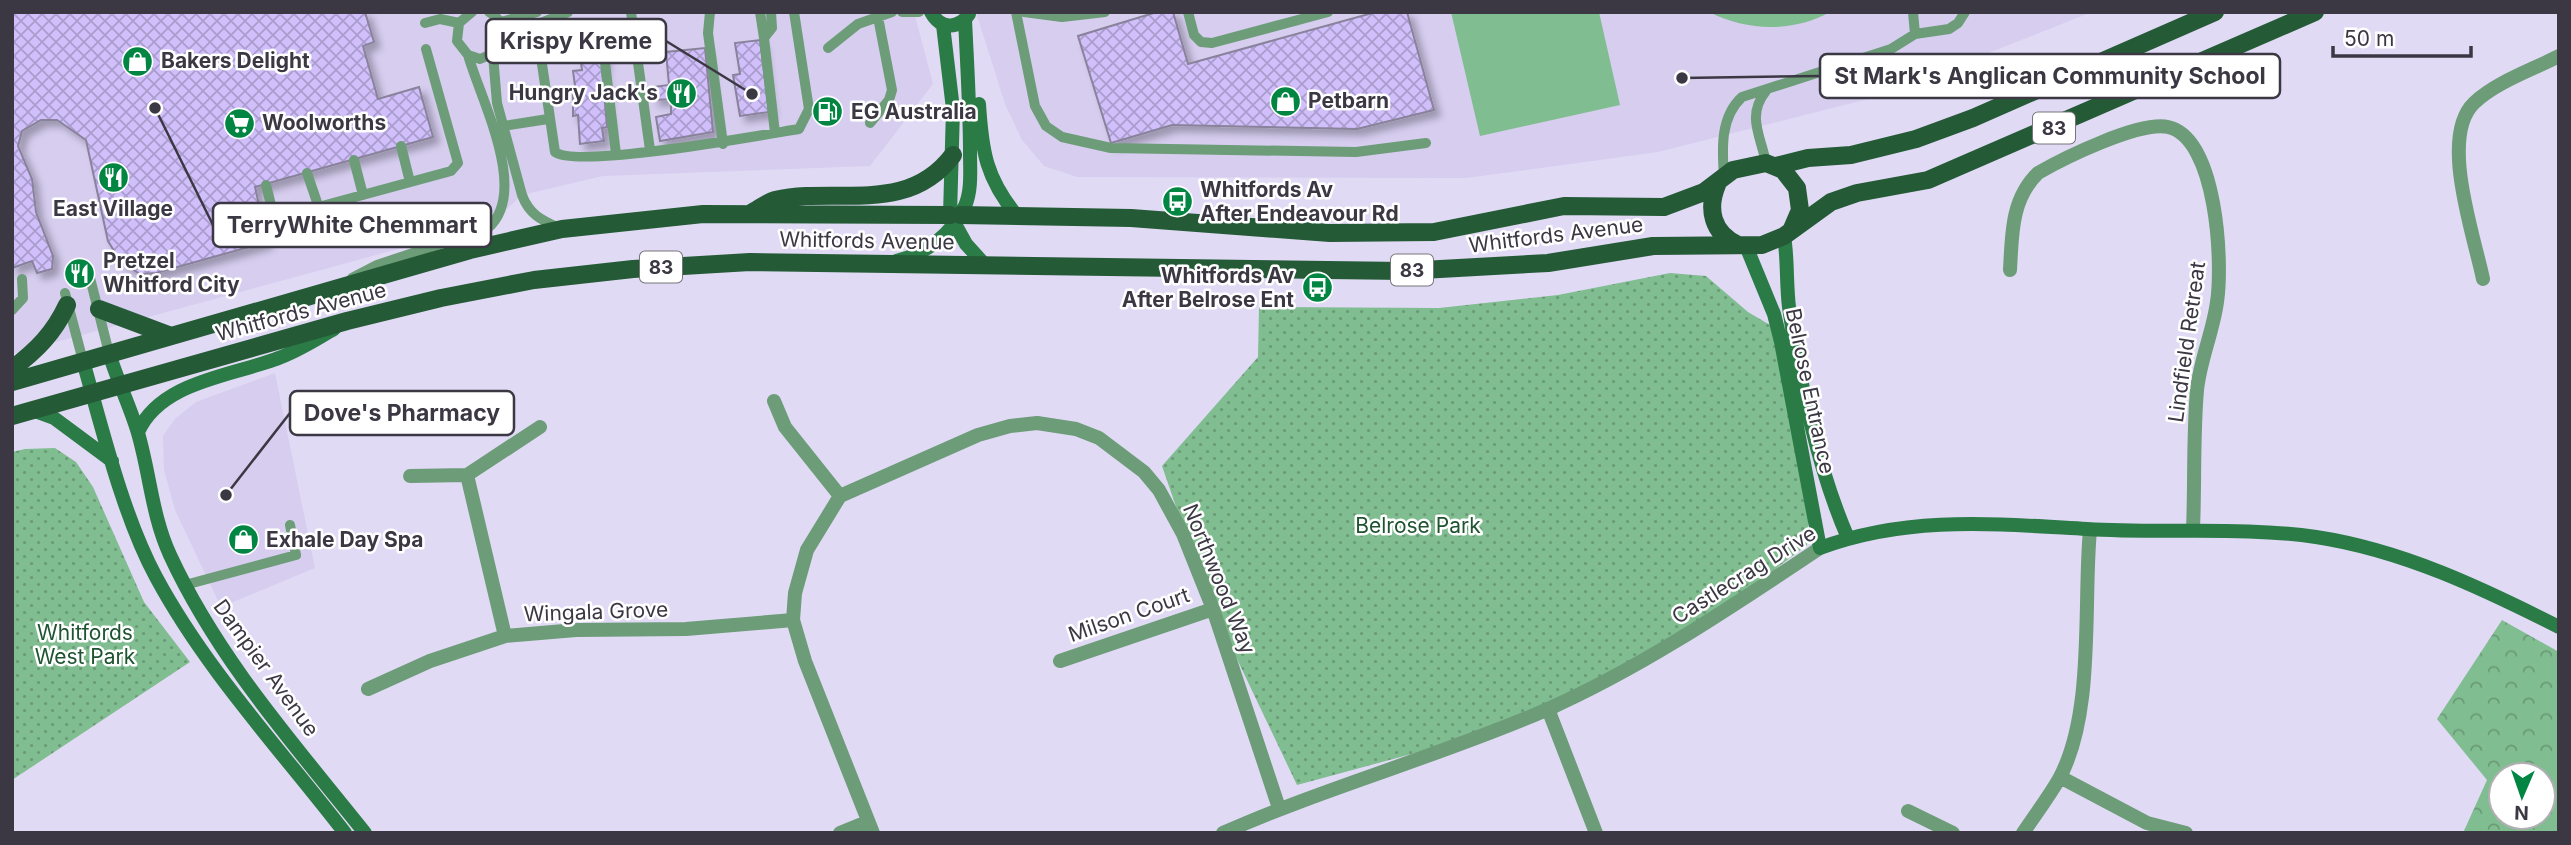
<svg xmlns="http://www.w3.org/2000/svg" width="2571" height="845" font-family="Inter,sans-serif">
<style>
.built{fill:#d6cdef}
.green{fill:#80bd90}
.forest{fill:url(#forest-crowns);fill-rule:evenodd}
.park{fill:url(#park-dots)}
.building{fill:url(#building-cross-hatch);stroke:#89829b;stroke-width:2;filter:url(#shadow)}
.lines{fill:none;stroke-linecap:round;stroke-linejoin:round}
.lane{stroke:#6c9c78;stroke-width:10}
.street{stroke:#6c9c78;stroke-width:14}
.secondary{stroke:#2a7b46;stroke-width:14}
.primary{stroke:#245b36;stroke-width:18}
.labels{text-anchor:middle;stroke-width:5;stroke-linejoin:round;paint-order:stroke}
.shield{fill:#fff;stroke:#76747b;stroke-width:2}
.shield-label{font-size:19px;font-weight:bold;fill:#3b3843}
.poi-label{font-size:21px;font-weight:bold;fill:#3b3843;stroke:#fff;text-anchor:start}
.street-label{font-size:21px;fill:#3b3843;stroke:#fff}
.park-label{font-size:21px;fill:#1f5431;stroke:#fff}
.leader{fill:none;stroke:#3b3843;stroke-width:2.5}
.callout-dot{fill:#3b3843;stroke:#fff;stroke-width:2.5}
.callout{fill:#fff;stroke:#3b3843;stroke-width:2.5}
.callout-label{font-size:23px;text-anchor:middle;font-weight:bold;fill:#3b3843}
</style>
<defs>
<pattern id="forest-crowns" width="20" height="18" patternUnits="userSpaceOnUse" patternTransform="scale(1.75)"><rect width="20" height="18" fill="#80bd90"/><path d="M2 6a3 3 0 1 1 6 0M12 15a3 3 0 1 1 6 0" fill="none" stroke="#6a9b77"/></pattern>
<pattern id="park-dots" width="8" height="8" patternUnits="userSpaceOnUse" patternTransform="scale(1.75)"><rect width="8" height="8" fill="#80bd90"/><path d="M2 2h.1M6 6h.1" fill="none" stroke="#6a9b77" stroke-width="1.8" stroke-linecap="round"/></pattern>
<pattern id="building-cross-hatch" width="8" height="8" patternUnits="userSpaceOnUse" patternTransform="scale(1.75)"><rect width="8" height="8" fill="#d0bffb"/><path d="M0 0l8 8M0 8l8-8" fill="none" stroke="#aa9ccd"/></pattern>
<filter id="shadow"><feDropShadow dx="6" dy="6" stdDeviation="3.5" flood-color="#0004"/></filter>
</defs>
<rect width="100%" height="100%" fill="#e1daf5"/>
<path class="built" d="M12 12H914L933 84 870 166 603 176 522 195 490 224 12 354Z
M976 12H2092L1880 96 1658 152 1466 178 1077 177 1044 166 1022 140 1005 104Z
M275 373 315 568 221 607 175 510 164 470 163 436 175 419 196 402Z"/>
<path class="green" d="M1451 12H1599L1620 105 1480 136Z
M1709 12H1830C1792 33 1747 31 1709 12Z"/>
<path class="forest" d="M2502 620 2559 652V833H2463L2487 780 2437 719ZM2501 775H2543V817H2501Z"/>
<path class="park" d="M1670 273 1706 276 1748 312 1770 325 1810 491 1807 545 1688 635 1552 716 1297 785 1207 596 1162 466 1258 357 1259 307 1439 308 1558 295Z
M55 448 76 462 93 487 144 602 190 662 12 780V452L25 449Z"/>
<path class="building" d="M12 12H365L374 42 363 46 378 99 419 87 433 137 255 187 267 242 156 273 140 274 121 262 108 241 86 140 57 120H41L22 131 18 146 32 179 36 212 53 256 52 269 37 273 32 261 12 268Z
M1157 12H1173L1188 64 1376 12H1407L1434 110 1357 129 1172 125 1111 143 1078 36Z
M760 40 769 112 740 116 733 75 740 74 735 43Z
M705 48 713 132 660 141 656 117 671 114V99L654 100 653 87 669 85 666 52Z
M596 54 597 57 605 56 602 69 607 127 602 128 604 141 580 144 578 115 573 116V94L576 93 573 71 582 70 580 55Z"/>
<g class="lines">
<path class="lane" d="M472 12 459 23 457 41 468 55 480 59 499 51C508 35 505 21 489 12
M631 12 650 150
M710 12 708 33 723 144
M760 12 764 38
M771 12 772 28 764 38 775 133
M902 12H919
M1016 12 1035 106 1046 126 1062 137 1111 148 1356 152 1426 143
M1024 12 1062 17 1105 12
M1188 12 1194 35 1201 42 1212 43 1328 12
M1913 12 1915 34
M501 22 537 12
M425 23 440 19 459 23
M504 38 568 12
M828 48 858 24 892 12
M493 55 497 103 522 195C529 214 541 220 559 228
M870 123 889 100 892 90 877 12
M497 127 548 119
M401 146 410 182
M616 154 603 46 584 26 549 34 539 44 555 152C578 169 762 135 799 129L809 109 794 12
M354 160 363 195
M1766 163C1761 136 1746 116 1766 91
M307 173 319 208
M1724 177C1722 149 1720 117 1742 97L1891 49 1915 34 1949 29 1958 23 1965 12
M266 185 273 213 289 215 451 171 458 163 426 49
M90 278 109 353
M352 278 377 265 488 228C530 192 480 98 468 55
M65 293 83 361
M12 310 23 298 22 279
M185 585 296 555 290 525"/>
<path class="street" d="M2010 270C2012 235 2011 199 2038 173 2064 158 2139 121 2168 127 2217 138 2223 262 2217 302 2213 332 2200 360 2197 390 2193 436 2195 483 2193 529
M2483 279C2474 235 2439 137 2474 103 2496 82 2532 70 2559 56
M774 401 785 427 840 496
M467 475 505 636
M410 476 467 475 540 427
M1060 661 1213 609
M368 689 430 661 505 636 576 630 686 629 793 620
M1548 709 1596 833
M2060 777 2147 823 2186 833
M1908 811 1953 833
M840 833 867 822
M873 833 805 661 793 620 795 593 807 550 840 496 978 435 1010 426 1037 423 1076 429 1099 438 1144 472 1159 490 1183 534 1213 609 1279 808
M1223 833C1329 786 1440 756 1546 710 1643 667 1731 607 1820 548
M2023 833C2035 815 2048 798 2059 779 2095 713 2083 604 2090 530"/>
<path class="secondary" d="M931 12C940 29 958 30 969 14
M943 25 953 109 950 215 966 244 985 265
M979 104C982 152 986 178 1017 216
M1784 236C1788 260 1786 283 1789 307 1799 381 1818 469 1848 538
M1746 246 1774 314 1781 342 1820 548C1908 515 1996 524 2087 529 2164 534 2240 526 2316 537 2402 550 2482 588 2559 627
M896 261C926 254 952 234 965 206 972 190 970 170 970 153 970 108 967 64 965 19
M109 353C117 380 130 406 138 433 150 474 152 516 170 555 218 659 294 744 365 833
M83 361C102 428 123 516 156 577 206 670 281 750 345 833
M32 410 54 418 112 461
M138 432C160 382 230 376 276 359 297 352 315 340 334 329"/>
<path class="primary" d="M1776 166 1808 158 1851 155 1916 139 1973 118 2215 12
M1717 185C1707 209 1712 233 1738 245
M751 213C759 209 767 202 775 200 837 186 907 216 953 155
M960 215 1131 218 1330 233 1434 232 1564 206 1664 207 1704 192 1733 170 1766 163 1783 170 1797 188 1800 210 1791 231
M99 309 171 336
M12 369C37 350 54 333 67 305
M12 382 470 250 562 229 703 214 950 215
M12 416 347 321 441 298 534 280 633 269 750 262 1404 271 1548 263 1653 246 1762 245 1784 236 1831 202 1857 193 1928 180 2315 12"/>
</g>
<defs>
<symbol id="shop-disc" viewBox="-11 -11 22 22"><circle r="9.5" fill="#008642" stroke="#fff"/><path d="M-5-2.5h2.3a2.7 3.5 0 0 1 5.4 0H5L5.5 6h-11ZM-1.5-2.5h3a1.5 2.3 0 0 0-3 0Z" fill="#fff"/></symbol>
<symbol id="restaurant-disc" viewBox="-11 -11 22 22"><circle r="9.5" fill="#008642" stroke="#fff"/><path d="M-5-6h1v4h1v-4h1v4h1v-4h1v5L-1.5 .5V6h-2V.5L-5-1ZM5-6V6H3V1.5H1.5Q1.5-4 5-6Z" fill="#fff"/></symbol>
<symbol id="fuel-disc" viewBox="-11 -11 22 22"><circle r="9.5" fill="#008642" stroke="#fff"/><path d="M-5.5-6h7V0h2V4h1.3V-2.5L3-4.5l.8-.8L6-3V5H2.5V1h-1V6h-7ZM-4.2-4.7v3.2H.2V-4.7Z" fill="#fff"/></symbol>
<symbol id="supermarket-disc" viewBox="-11 -11 22 22"><circle r="9.5" fill="#008642" stroke="#fff"/><path d="M-6-5.5h2.5l.6 2H6L4.5 2H-2.5L-4.4-4H-6ZM-1.5 3.2a1.3 1.3 0 1 0 .1 0ZM3 3.2a1.3 1.3 0 1 0 .1 0Z" fill="#fff"/></symbol>
<symbol id="bus-disc" viewBox="-11 -11 22 22"><circle r="9.5" fill="#008642" stroke="#fff"/><path d="M-5-6H5V4H4V6H2V4H-2V6H-4V4H-5ZM-3.5-4V0h7V-4ZM-3.5 1.2v1.5H-2V1.2ZM2 1.2v1.5H3.5V1.2Z" fill="#fff"/></symbol>
</defs>
<g fill-rule="evenodd">
<use href="#shop-disc" x="120" y="44" width="35" height="35"/>
<use href="#restaurant-disc" x="664" y="76" width="35" height="35"/>
<use href="#shop-disc" x="1268" y="84" width="35" height="35"/>
<use href="#fuel-disc" x="810" y="94" width="35" height="35"/>
<use href="#supermarket-disc" x="222" y="106" width="35" height="35"/>
<use href="#restaurant-disc" x="96" y="160" width="35" height="35"/>
<use href="#bus-disc" x="1160" y="184" width="35" height="35"/>
<use href="#restaurant-disc" x="62" y="256" width="35" height="35"/>
<use href="#bus-disc" x="1300" y="270" width="35" height="35"/>
<use href="#shop-disc" x="226" y="522" width="35" height="35"/>
</g>
<g class="labels">
<g class="shield">
<rect x="2033" y="112.5" width="42" height="31" rx="5"/>
<rect x="640" y="251.5" width="42" height="31" rx="5"/>
<rect x="1391" y="254.5" width="42" height="31" rx="5"/>
</g>
<g class="shield-label">
<text x="2054" y="135">83</text>
<text x="661" y="274">83</text>
<text x="1412" y="277">83</text>
</g>
<g class="poi-label">
<text x="161" y="68">Bakers Delight</text>
<text x="658" y="100" text-anchor="end">Hungry Jack's</text>
<text x="1308" y="108">Petbarn</text>
<text x="851" y="119">EG Australia</text>
<text x="262" y="130">Woolworths</text>
<text x="1200" y="197">Whitfords Av<tspan x="1200" dy="24">After Endeavour Rd</tspan></text>
<text x="113" y="216" text-anchor="middle">East Village</text>
<text x="103" y="268">Pretzel<tspan x="103" dy="24">Whitford City</tspan></text>
<text x="1294" y="283" text-anchor="end">Whitfords Av<tspan x="1294" dy="24">After Belrose Ent</tspan></text>
<text x="266" y="547">Exhale Day Spa</text>
</g>
<g class="street-label">
<text transform="translate(1556 235) rotate(-7)" y="7">Whitfords Avenue</text>
<text transform="translate(867 241) rotate(1)" y="7">Whitfords Avenue</text>
<text transform="translate(301 312) rotate(-15)" y="7">Whitfords Avenue</text>
<text transform="translate(2187 342) rotate(-82)" y="7">Lindfield Retreat</text>
<text transform="translate(1810 391) rotate(78)" y="7">Belrose Entrance</text>
<text transform="translate(1744 575) rotate(-32)" y="7">Castlecrag Drive</text>
<text transform="translate(1219 579) rotate(68)" y="7">Northwood Way</text>
<text transform="translate(596 612) rotate(-2)" y="7">Wingala Grove</text>
<text transform="translate(1129 615) rotate(-19)" y="7">Milson Court</text>
<text transform="translate(266 668) rotate(54)" y="7">Dampier Avenue</text>
</g>
<g class="park-label">
<text x="1418" y="533">Belrose Park</text>
<text x="85" y="640">Whitfords<tspan x="85" dy="24">West Park</tspan></text>
</g>
</g>
<path class="leader" d="M752 94L666 41M1682 78L1820 76M155 108L213 225M226 495L290 413"/>
<g class="callout-dot">
<circle cx="752" cy="94" r="7"/>
<circle cx="1682" cy="78" r="7"/>
<circle cx="155" cy="108" r="7"/>
<circle cx="226" cy="495" r="7"/>
</g>
<g class="callout">
<rect x="486" y="19" width="180" height="44" rx="7"/>
<rect x="1820" y="54" width="460" height="44" rx="7"/>
<rect x="213" y="203" width="278" height="44" rx="7"/>
<rect x="290" y="391" width="224" height="44" rx="7"/>
</g>
<g class="callout-label">
<text x="576" y="49">Krispy Kreme</text>
<text x="2050" y="84">St Mark's Anglican Community School</text>
<text x="352" y="233">TerryWhite Chemmart</text>
<text x="402" y="421">Dove's Pharmacy</text>
</g>
<rect width="2571" height="845" fill="none" stroke="#3b3843" stroke-width="28"/>
<g transform="translate(2522 796) rotate(182)"><circle r="33" fill="#ffffff" stroke="#b1afb4" stroke-width="2"/>
<path d="M0-5L12 26L0 18L-12 26Z" fill="#008642"/>
<text y="-10" font-size="19" font-weight="bold" text-anchor="middle" fill="#3b3843">N</text>
</g>
<path d="M2333 46v10h138v-10" fill="none" stroke="#3b3843" stroke-width="3.5"/>
<text x="2344" y="46" font-size="21" fill="#3b3843" stroke="#ffffff" stroke-width="5" paint-order="stroke">50 m</text>
</svg>
